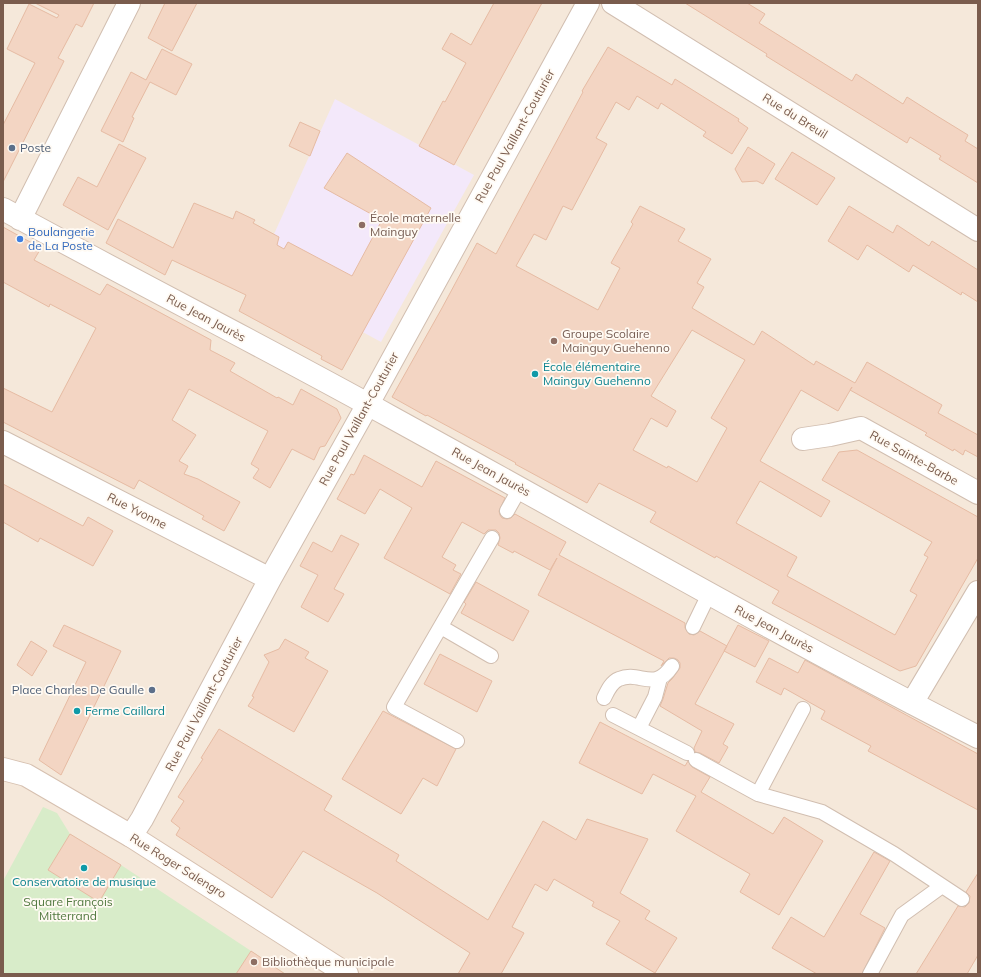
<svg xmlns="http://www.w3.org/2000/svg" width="981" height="977" font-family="Mulish,sans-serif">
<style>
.residential{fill:#f5e8da}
.education{fill:#f3e8fa}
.green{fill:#d8ecc9}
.building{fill:#f3d5c3;stroke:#e6bba3;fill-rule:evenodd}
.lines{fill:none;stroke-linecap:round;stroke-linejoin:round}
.lane-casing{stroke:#d1beb0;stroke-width:16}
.street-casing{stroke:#d1beb0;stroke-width:24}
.secondary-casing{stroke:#d6c0b0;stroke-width:24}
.lane{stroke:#fff;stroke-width:14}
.street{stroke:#fff;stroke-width:22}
.secondary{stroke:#fff;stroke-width:22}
.service-dot{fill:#5c6f8a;stroke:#fffaf3;stroke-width:1.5}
.education-dot{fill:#8d6e63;stroke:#fffaf3;stroke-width:1.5}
.shop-dot{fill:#3f7fe0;stroke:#fffaf3;stroke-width:1.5}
.culture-dot{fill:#0f9aa8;stroke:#fffaf3;stroke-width:1.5}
.labels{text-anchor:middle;stroke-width:3.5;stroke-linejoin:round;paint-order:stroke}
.street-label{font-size:12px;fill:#7a5c4d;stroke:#fffaf3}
.service-label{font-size:12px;fill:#4e5e75;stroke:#fffaf3;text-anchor:start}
.education-label{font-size:12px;fill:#785e54;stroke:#fffaf3;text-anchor:start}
.shop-label{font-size:12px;fill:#366cbe;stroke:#fffaf3;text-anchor:start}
.culture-label{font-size:12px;fill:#0d838f;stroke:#fffaf3;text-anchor:start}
.park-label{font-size:12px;fill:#537a41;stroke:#fffaf3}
</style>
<rect width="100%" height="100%" fill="#fdf6ec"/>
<path class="residential" d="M3 3H978V974H3Z"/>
<path class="education" d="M335 99 474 175 381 342 256 274Z"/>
<path class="green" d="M43 807 57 813 70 834 121 865 286 974H3V881Z"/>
<path class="building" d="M35 3H94L82 27 76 24 58 58 64 61 3 182V125L35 63 7 49 29 4 57 18 59 15Z
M165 3H197L172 51 148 38Z
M494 3H542L454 165 419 146 443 101 445 102 466 63 442 49 451 33 471 45Z
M685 3H747L765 14 759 23 852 81 856 74 903 104 907 97 937 116 968 135 965 141 978 149V183L939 159 941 156 910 137 907 143 766 56 767 54Z
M608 47 672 85 675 79 739 119 738 121 748 128 732 154 703 136 706 132 661 103 658 109 637 96 629 110 616 102 596 138 607 144 572 210 563 206 546 240 534 234 516 266 598 310 620 268 611 263 633 224 631 222 640 206 685 229 678 241 711 259 697 283 704 287 692 308 754 345 762 331 814 365 816 361 855 383 867 362 942 405 938 413 978 435V457L965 450 963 455 954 449 953 451 925 435 927 433 850 390 852 387 838 411 801 390 760 461 830 501 821 517 760 481 736 523 797 557 787 576 895 635 917 595 910 591 928 557 924 555 932 542 822 480 839 452 857 450 978 517V558L916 666 900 671 772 603 779 591 716 556 715 558 650 522 656 512 599 483 587 503 515 464 516 463 427 415 426 416 392 397 442 308 477 243 496 254 583 92 582 91ZM692 330 745 360 711 418 727 428 697 482 668 466 667 468 633 450 651 418 667 427 676 411 651 396Z
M162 49 192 64 176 95 150 82 132 117 134 118 123 142 101 131 131 72 146 80Z
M300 122 320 131 310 156 289 146Z
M119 144 146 158 108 230 63 205 78 177 97 187Z
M748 147 775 164 763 184 757 181 742 182 735 169Z
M792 152 835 178 817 205 775 179Z
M347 153 431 208 342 370 321 359 322 356 239 311 246 295 172 260 165 275 106 243 118 219 173 248 194 203 233 219 236 211 255 220 253 223 279 237 277 245 284 249 288 242 352 276 382 220 324 188Z
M849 206 893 233 897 225 929 246 932 241 978 270V302L962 292 961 295 913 265 909 272 867 245 858 260 828 241Z
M3 227 41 248 34 260 100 295 107 284 211 340 210 350 235 363 230 371 277 398 278 397 293 405 301 389 337 409 341 418 325 446 320 447 314 460 292 449 270 488 253 478 259 469 251 464 268 431 189 389 172 420 196 435 179 461 188 466 184 474 198 479 240 502 224 531 202 519 204 516 139 480 134 489 3 422V388L52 412 96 328 50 304 49 307 3 282Z
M364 455 422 487 436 461 505 498 499 511 500 515 502 518 507 519 511 518 515 514 566 542 559 555 685 623V628L689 634 694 635 700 631 727 646 695 704 734 724 723 744 728 747 719 763 700 753 695 752 694 748 702 731 660 706 663 699 668 683 672 679 680 668V663L678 660 674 658H669L661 666 664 661 538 595 557 558 550 570 514 551 513 553 498 545 500 538 499 533 496 530H488L484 534 462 522 442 557 456 565 453 570 461 574 450 594 384 558 412 508 380 489 365 514 337 499 351 474 354 475Z
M3 484 83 526 88 517 113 531 93 566 40 538 38 542 3 522Z
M341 535 359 544 334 589 344 594 328 622 301 607 318 575 300 566 313 542 332 552Z
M476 582 529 611 513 641 461 613 466 604 464 602Z
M64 625 121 651 61 775 39 760 86 662 53 646Z
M738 625 769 641 755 667 724 651Z
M285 639 309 652 305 658 328 671 294 732 248 706 254 697 252 696 269 662 264 655 279 649Z
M31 641 47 651 32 676 17 665Z
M440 654 492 681 477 712 424 684Z
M769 658 798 673 805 660 978 754V810L868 751 871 746 821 719 825 711 784 688 781 695 756 682Z
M383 711 456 749 437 786 423 778 401 814 342 779Z
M600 722 685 766 688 761 692 767 710 777 701 792 773 834 784 817 823 841 779 915 740 892 750 874 676 831 696 796 653 774 642 794 579 763Z
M219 729 332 796 324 810 399 855 396 861 488 920 543 821 576 840 587 819 648 839 620 893 650 911 645 919 677 938 655 973 606 944 620 921 592 906 594 902 554 879 547 891 535 884 512 927 524 933 501 974H458L470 953 377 893 303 851 272 898 176 835 180 828 171 821 184 801 178 797 203 759 201 758Z
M70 834 121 865 99 902 48 870Z
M874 852 890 861 860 914 885 928 862 974H817L772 948 791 917 824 937Z
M978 873V955L967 974H916L958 906 965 907 969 903 970 896 966 892Z
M251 951 285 974H236Z"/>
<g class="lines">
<defs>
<path id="lane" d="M507 511 520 488
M441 627 491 656
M693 627 709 594
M604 698C607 692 611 682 619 679 640 670 654 693 672 666
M613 715 687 753
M639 728 655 697 660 678
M457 741 394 707 492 538
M696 760 758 794 822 812 894 854 962 899
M758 794 803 709
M870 974 902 915 942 886"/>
<path id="street" d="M613 3 978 230
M3 209C132 280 263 346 391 417 586 524 779 636 978 737
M20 219 129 3
M803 439 830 435 861 428 978 493
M3 442 270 579
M912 703 978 592
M131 836 142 819 270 579 368 404 588 3"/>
<path id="secondary" d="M3 769 26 775 131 836 347 974"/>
</defs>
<use href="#lane" class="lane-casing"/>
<use href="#street" class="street-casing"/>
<use href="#secondary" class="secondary-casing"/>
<use href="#lane" class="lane"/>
<use href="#street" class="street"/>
<use href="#secondary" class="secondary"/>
</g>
<g class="service-dot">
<circle cx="12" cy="148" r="4"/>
<circle cx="152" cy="690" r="4"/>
</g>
<g class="education-dot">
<circle cx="362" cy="225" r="4"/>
<circle cx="554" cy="341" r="4"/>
<circle cx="254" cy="962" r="4"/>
</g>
<circle class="shop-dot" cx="20" cy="239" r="4"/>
<g class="culture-dot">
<circle cx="535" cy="374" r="4"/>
<circle cx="77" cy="711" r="4"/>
<circle cx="84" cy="868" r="4"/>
</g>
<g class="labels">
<g class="street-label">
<text transform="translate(795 116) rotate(32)" y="4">Rue du Breuil</text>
<text transform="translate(515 136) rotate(-61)" y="4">Rue Paul Vaillant-Couturier</text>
<text transform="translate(206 318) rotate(28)" y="4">Rue Jean Jaurès</text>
<text transform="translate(359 419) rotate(-61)" y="4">Rue Paul Vaillant-Couturier</text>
<text transform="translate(914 458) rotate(29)" y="4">Rue Sainte-Barbe</text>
<text transform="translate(491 472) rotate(29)" y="4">Rue Jean Jaurès</text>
<text transform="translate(137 511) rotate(27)" y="4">Rue Yvonne</text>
<text transform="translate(774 629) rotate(28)" y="4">Rue Jean Jaurès</text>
<text transform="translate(204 704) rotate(-62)" y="4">Rue Paul Vaillant-Couturier</text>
<text transform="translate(178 866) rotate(32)" y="4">Rue Roger Salengro</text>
</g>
<g class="service-label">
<text x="20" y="152">Poste</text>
<text x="144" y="694" text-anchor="end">Place Charles De Gaulle</text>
</g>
<g class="education-label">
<text x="370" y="222">École maternelle<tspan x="370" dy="14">Mainguy</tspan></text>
<text x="562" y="338">Groupe Scolaire<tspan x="562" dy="14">Mainguy Guehenno</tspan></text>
<text x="262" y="966">Bibliothèque municipale</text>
</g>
<g class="shop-label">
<text x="28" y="236">Boulangerie<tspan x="28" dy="14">de La Poste</tspan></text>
</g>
<g class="culture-label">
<text x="543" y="371">École élémentaire<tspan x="543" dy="14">Mainguy Guehenno</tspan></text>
<text x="85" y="715">Ferme Caillard</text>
<text x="84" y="886" text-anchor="middle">Conservatoire de musique</text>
</g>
<g class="park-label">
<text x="68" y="906">Square François<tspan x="68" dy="14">Mitterrand</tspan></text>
</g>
</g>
<rect width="981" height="977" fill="none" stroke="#7a5c4d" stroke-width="8"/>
</svg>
